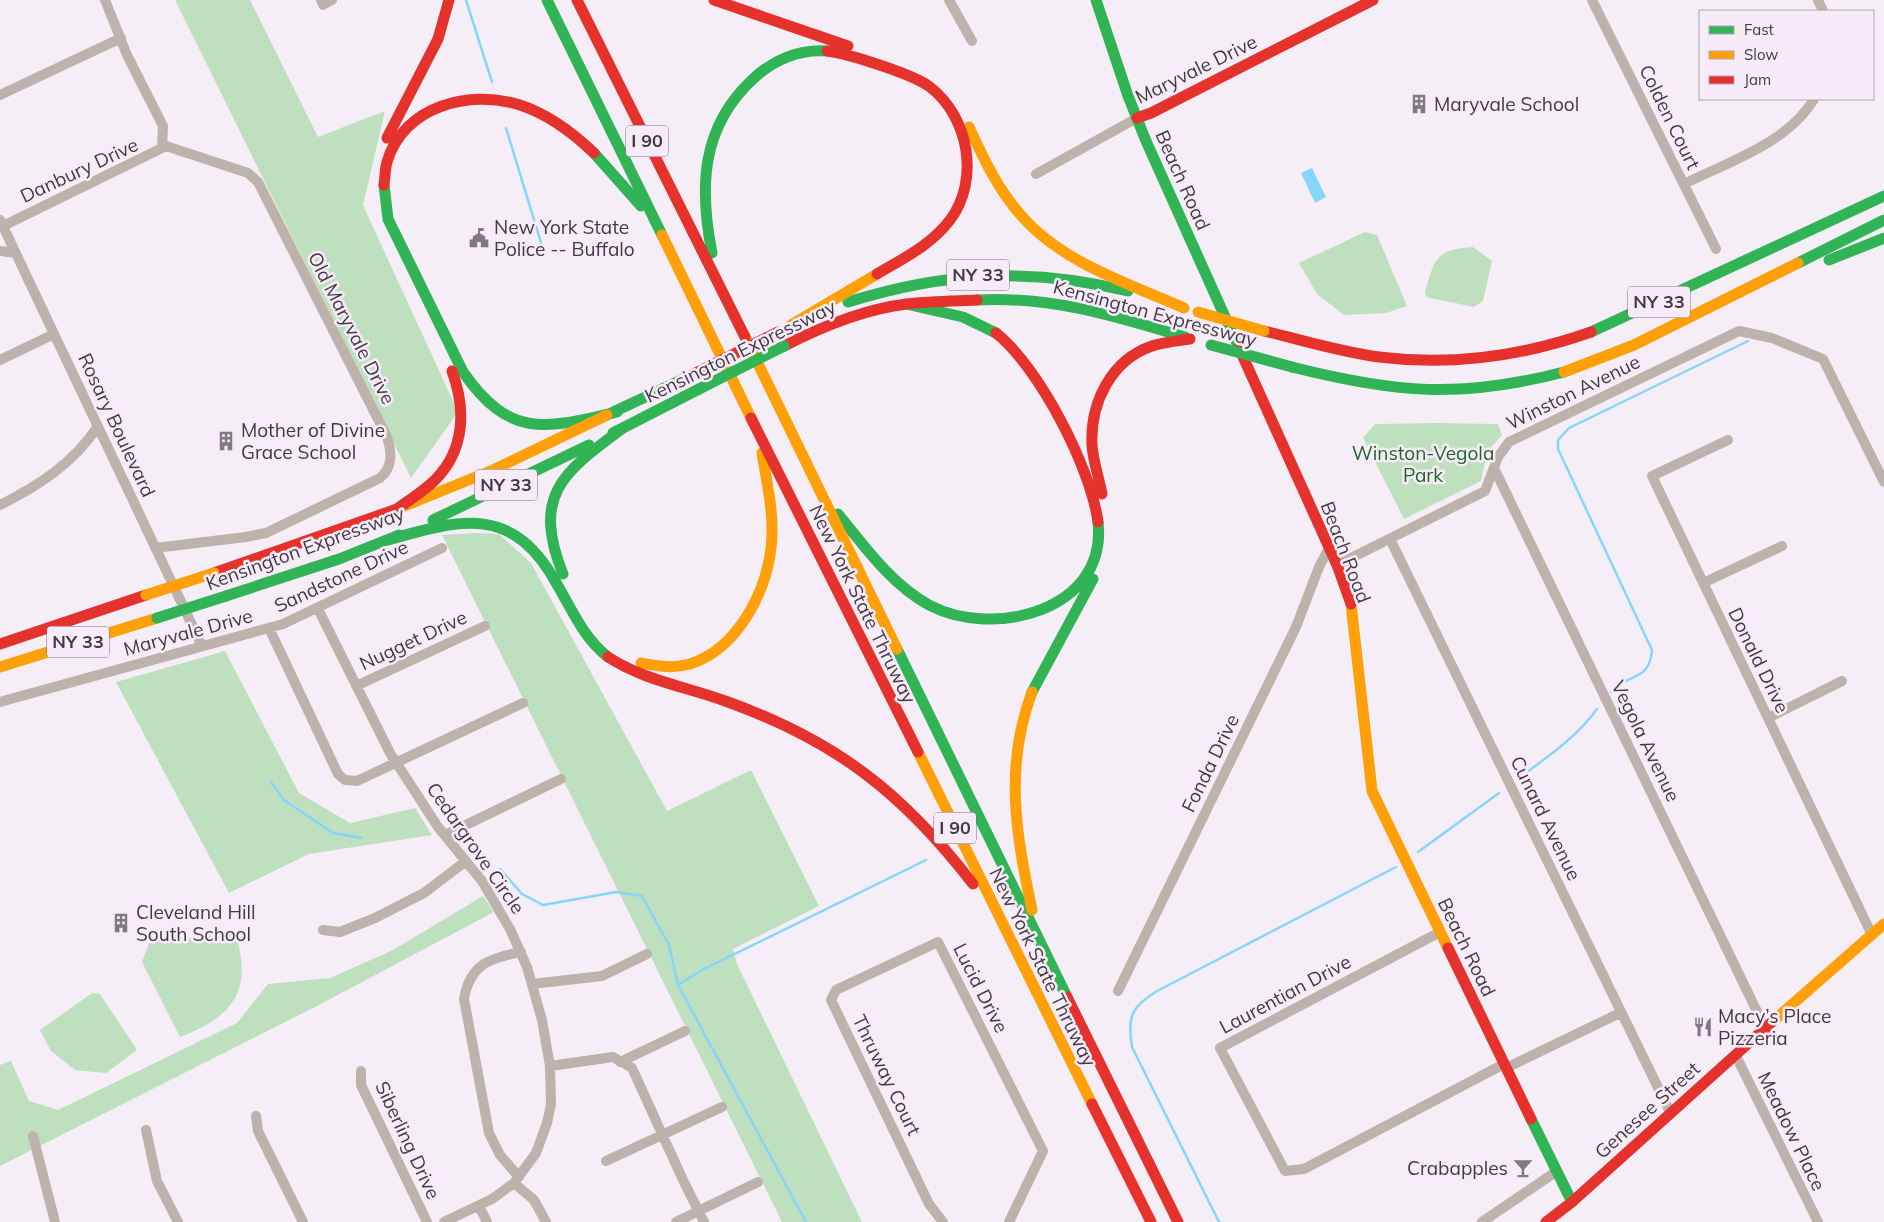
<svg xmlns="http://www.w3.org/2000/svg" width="1884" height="1222" font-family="Mulish,sans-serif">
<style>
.green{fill:#bfe0bf}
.water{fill:#86d6fc}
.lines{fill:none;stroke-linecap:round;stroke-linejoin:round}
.stream{stroke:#86d6fc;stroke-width:2.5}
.street{stroke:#bdb2ac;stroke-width:10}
.fast{stroke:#30b455;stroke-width:11}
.slow{stroke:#ff9f0a;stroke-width:11}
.jam{stroke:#e5322d;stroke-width:11}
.fast-bridge{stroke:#30b455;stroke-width:11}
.slow-bridge{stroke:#ff9f0a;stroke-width:11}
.jam-bridge{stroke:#e5322d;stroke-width:11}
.labels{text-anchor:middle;stroke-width:5;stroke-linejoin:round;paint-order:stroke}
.shield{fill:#f8ebf9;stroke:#777078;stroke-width:1}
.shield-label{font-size:18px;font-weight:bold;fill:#403b40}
.street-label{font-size:19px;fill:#403b40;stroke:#f8ebf9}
.poi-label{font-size:19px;fill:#403b40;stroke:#f8ebf9;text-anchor:start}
.park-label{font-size:19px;fill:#1d6824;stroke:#f8ebf9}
</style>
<rect width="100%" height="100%" fill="#f5eef6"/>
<path class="green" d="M175 0H250L318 137 385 111 363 205 458 412 411 478Z
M1365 232 1377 235 1407 306 1386 313 1344 315 1317 294 1299 263Z
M1473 247 1492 261 1483 301 1474 307 1426 297 1425 292C1435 258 1435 250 1473 247Z
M1436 423 1498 424 1502 435 1487 452 1481 481 1404 519 1363 438 1375 424Z
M477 533 499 534 531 563 667 811 751 770 819 906 733 949 737 964 862 1222H782L442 535Z
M225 651 299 793 350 823 415 808 432 835 309 854 229 893 116 682Z
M483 896 494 912 315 1007 0 1166V1065L11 1061 29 1101 58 1110 237 1023 268 984 330 978 393 950Z
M235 932C253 989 235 1016 180 1037L142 962 149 943Z
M92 993 100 994 137 1050 106 1073 75 1070 51 1051 40 1030Z"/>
<path class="water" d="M1312 168 1326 197 1315 203 1301 173Z"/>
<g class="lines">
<path class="stream" d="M466 0 492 82
M506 128 542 246
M1611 692C1627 672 1649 684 1652 650L1558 449V440L1569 428 1748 341
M1519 778C1547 757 1576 738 1597 709
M271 782 284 800 333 833 362 838
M1418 852 1499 793
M500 869 522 894 543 905 616 892 642 896 669 945 678 985 806 1222
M678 985 700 971 926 860
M1219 1222 1132 1047C1127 1017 1131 1007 1157 991L1396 867"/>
<path class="street" d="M321 0 323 5 332 0
M949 0 972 41
M1592 0 1716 249
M1818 0 1823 11
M0 95 121 38
M1036 174 1137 118
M1684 184C1728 162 1788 143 1814 99
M0 220 202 646
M3 226 162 148 163 126 127 55 105 0
M0 251 16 253
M0 360 54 334
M1728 440 1652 476 1872 935
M1494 468 1766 1030
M0 505C38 486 74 463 98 426
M1390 539 1670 1112
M155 548 246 537 266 533 380 478C393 467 392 453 387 437L258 182 248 173 163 145
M1337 565 1485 491 1498 457 1509 442 1739 331 1772 338 1823 359 1884 482
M1703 583 1782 546
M318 609 390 753 438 827 482 881 510 929 527 967 542 1020 550 1066 551 1104 547 1123 536 1153 514 1183 492 1199 444 1222
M269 628 338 774 345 780 357 781 523 703
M356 686 485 626
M0 702 283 624 442 548
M1768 718 1842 681
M445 835 561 779
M323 930 340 932 375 918 424 893 466 861
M1440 932 1220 1048 1285 1171 1304 1169 1504 1064
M532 984 602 976 647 954
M1118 991 1296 627 1319 567 1329 548
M1736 1056 1818 1222
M620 1062 685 1031
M550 1066 613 1057 632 1068 683 1180 704 1222
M1506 1068 1620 1013
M361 1071V1085L427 1222
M256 1116 258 1131 303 1222
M146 1130 157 1181 178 1222
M33 1136 55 1222
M606 1161 722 1107
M519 1177 500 1155 489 1133 464 999C470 964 490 958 521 952
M514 1183 534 1200 546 1222
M479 1206 487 1222
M676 1222 758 1182
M943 1222 929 1204 831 1000 836 990 938 942 1043 1151 1009 1222
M1482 1222 1557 1171"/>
<path class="fast" d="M547 0 662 235
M1096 0 1128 96 1146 141 1239 348
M594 153 641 206
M384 185 388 219 463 372C510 439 545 429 617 412
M712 253C699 187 701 127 753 79 773 60 799 49 827 51
M1829 260 1884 238
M1798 263 1884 220
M977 300C1052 296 1114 316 1185 337
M848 302C945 272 1029 267 1128 291
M906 304 963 317 996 333
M1591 332 1884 196
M1292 367C1395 393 1460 399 1564 372
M607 415 692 375
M613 433 699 389
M838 514C865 547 891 584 929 605 993 639 1108 611 1098 522
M433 520 589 445
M388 540C464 518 514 505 558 586 573 612 584 638 608 657
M563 574C531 494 564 472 623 428
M226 596 339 559 399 535
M897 649 1067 997
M1032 692 1093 579
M1531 1119 1572 1202"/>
<path class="slow" d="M969 127C983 157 997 188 1019 213 1060 262 1127 283 1184 308
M662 235 751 418
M791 325 877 274
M745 337 897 649
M1564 372 1634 345 1798 263
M397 509 493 470 607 415
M1351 604 1372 791 1448 948
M641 663C658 666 673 669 690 664 737 649 766 593 771 548 775 516 767 484 762 453
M0 667 157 618
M1032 692C1004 767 1016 834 1032 910
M918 752 1092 1104
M1772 1022 1884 924"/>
<path class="jam" d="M577 0 745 337
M714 0 848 46
M827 51C849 54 913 74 930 87 969 117 980 180 950 220 931 245 904 258 877 274
M1137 118 1151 113 1373 0
M387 138 438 39 449 0
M384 185C385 177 385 169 387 162 403 106 470 89 520 105 548 114 573 133 594 153
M1264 331C1302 340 1340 352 1379 357 1451 366 1523 356 1591 332
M996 333C1039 367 1091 468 1098 522
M784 346C823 326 864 309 907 304 930 301 954 301 977 300
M1239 348 1337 565 1351 604
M751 418 918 752
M1102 494C1099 478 1093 461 1092 445 1090 403 1111 360 1152 346 1164 342 1177 341 1190 339
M392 512C407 502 423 492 436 479 465 449 466 409 452 371
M214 573 397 509
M0 644 146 595
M608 657C645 681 688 687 728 702 836 741 903 793 973 884
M1448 948 1531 1119
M1067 997 1178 1222
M1092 1104 1151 1222
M1546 1222 1572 1202 1772 1022"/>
<path class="fast-bridge" d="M1211 345 1292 367
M699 389 784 346
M157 618 226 596"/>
<path class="slow-bridge" d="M1198 312 1264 331
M146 595 214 573"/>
<path class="jam-bridge" d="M692 375 778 332"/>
</g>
<defs>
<symbol id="building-bare" viewBox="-9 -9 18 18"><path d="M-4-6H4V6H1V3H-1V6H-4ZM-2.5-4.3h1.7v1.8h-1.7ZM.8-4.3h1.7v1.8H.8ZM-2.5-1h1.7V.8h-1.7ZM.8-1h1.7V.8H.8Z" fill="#7f7a80" stroke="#f8ebf9" stroke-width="2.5" paint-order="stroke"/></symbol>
<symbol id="civic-bare" viewBox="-9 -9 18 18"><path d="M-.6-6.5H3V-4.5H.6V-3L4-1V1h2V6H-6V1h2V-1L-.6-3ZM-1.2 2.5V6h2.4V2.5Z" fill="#7f7a80" stroke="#f8ebf9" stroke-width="2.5" paint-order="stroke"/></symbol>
<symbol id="restaurant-bare" viewBox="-9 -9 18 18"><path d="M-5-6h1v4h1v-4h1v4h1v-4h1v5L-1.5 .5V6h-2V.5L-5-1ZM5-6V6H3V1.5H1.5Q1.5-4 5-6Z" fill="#7f7a80" stroke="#f8ebf9" stroke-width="2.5" paint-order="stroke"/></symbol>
<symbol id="bar-bare" viewBox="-9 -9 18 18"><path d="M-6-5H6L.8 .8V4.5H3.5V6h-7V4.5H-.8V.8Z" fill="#7f7a80" stroke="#f8ebf9" stroke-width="2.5" paint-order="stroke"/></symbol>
</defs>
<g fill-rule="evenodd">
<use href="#building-bare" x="1405" y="90" width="28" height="28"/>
<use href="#civic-bare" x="465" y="224" width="28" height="28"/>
<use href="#building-bare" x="212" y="427" width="28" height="28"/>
<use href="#building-bare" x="107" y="909" width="28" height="28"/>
<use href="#restaurant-bare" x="1689" y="1013" width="28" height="28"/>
<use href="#bar-bare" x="1509" y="1154" width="28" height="28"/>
</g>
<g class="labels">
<g class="shield">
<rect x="626" y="125.5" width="42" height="31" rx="4"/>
<rect x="947" y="259.5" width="62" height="31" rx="4"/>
<rect x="1628" y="286.5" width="62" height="31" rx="4"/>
<rect x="475" y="469.5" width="62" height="31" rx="4"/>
<rect x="47" y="626.5" width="62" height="31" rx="4"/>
<rect x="934" y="812.5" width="42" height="31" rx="4"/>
</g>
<g class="shield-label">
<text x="647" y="147">I 90</text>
<text x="978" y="281">NY 33</text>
<text x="1659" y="308">NY 33</text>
<text x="506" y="491">NY 33</text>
<text x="78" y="648">NY 33</text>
<text x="955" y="834">I 90</text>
</g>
<g class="street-label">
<text transform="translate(1196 69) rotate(-26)" y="7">Maryvale Drive</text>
<text transform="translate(1670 117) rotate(64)" y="7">Colden Court</text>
<text transform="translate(79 170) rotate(-25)" y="7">Danbury Drive</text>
<text transform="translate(1183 180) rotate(66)" y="7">Beach Road</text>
<text transform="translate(1155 313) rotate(15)" y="7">Kensington Expressway</text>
<text transform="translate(352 328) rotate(63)" y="7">Old Maryvale Drive</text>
<text transform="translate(740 351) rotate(-26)" y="7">Kensington Expressway</text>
<text transform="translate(1573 392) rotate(-26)" y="7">Winston Avenue</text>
<text transform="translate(117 425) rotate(65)" y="7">Rosary Boulevard</text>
<text transform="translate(305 548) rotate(-20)" y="7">Kensington Expressway</text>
<text transform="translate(1346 552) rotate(69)" y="7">Beach Road</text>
<text transform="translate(341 576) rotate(-25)" y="7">Sandstone Drive</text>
<text transform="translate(863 604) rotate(64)" y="7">New York State Thruway</text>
<text transform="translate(188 632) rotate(-15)" y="7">Maryvale Drive</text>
<text transform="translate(413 640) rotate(-25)" y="7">Nugget Drive</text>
<text transform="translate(1759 660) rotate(64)" y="7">Donald Drive</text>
<text transform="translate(1646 741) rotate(64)" y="7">Vegola Avenue</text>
<text transform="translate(1210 763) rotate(-64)" y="7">Fonda Drive</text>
<text transform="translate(1546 818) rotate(64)" y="7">Cunard Avenue</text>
<text transform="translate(476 848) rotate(55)" y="7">Cedargrove Circle</text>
<text transform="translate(1467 947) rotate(64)" y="7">Beach Road</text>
<text transform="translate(1043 967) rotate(64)" y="7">New York State Thruway</text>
<text transform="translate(981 988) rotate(63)" y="7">Lucid Drive</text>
<text transform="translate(1285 994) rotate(-28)" y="7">Laurentian Drive</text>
<text transform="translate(887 1075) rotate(64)" y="7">Thruway Court</text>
<text transform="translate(1647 1110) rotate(-42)" y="7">Genesee Street</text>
<text transform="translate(1792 1131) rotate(64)" y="7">Meadow Place</text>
<text transform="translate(408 1140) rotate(65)" y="7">Siberling Drive</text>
</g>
<g class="poi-label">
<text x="1434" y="111">Maryvale School</text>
<text x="494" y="234">New York State<tspan x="494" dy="22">Police -- Buffalo</tspan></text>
<text x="241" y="437">Mother of Divine<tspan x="241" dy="22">Grace School</tspan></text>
<text x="136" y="919">Cleveland Hill<tspan x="136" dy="22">South School</tspan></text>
<text x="1718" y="1023">Macy’s Place<tspan x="1718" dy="22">Pizzeria</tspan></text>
<text x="1508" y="1175" text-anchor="end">Crabapples</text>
</g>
<g class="park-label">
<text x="1423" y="460">Winston-Vegola<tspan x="1423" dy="22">Park</tspan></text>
</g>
</g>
<rect x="1699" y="10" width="175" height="90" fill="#f8ebf9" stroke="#aea5af"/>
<rect x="1709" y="26" width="25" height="8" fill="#30b455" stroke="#aea5af"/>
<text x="1744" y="35" font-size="15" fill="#403b40">Fast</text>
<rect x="1709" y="51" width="25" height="8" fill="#ff9f0a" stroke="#aea5af"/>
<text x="1744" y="60" font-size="15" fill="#403b40">Slow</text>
<rect x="1709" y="76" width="25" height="8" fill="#e5322d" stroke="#aea5af"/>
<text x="1744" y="85" font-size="15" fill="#403b40">Jam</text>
</svg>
